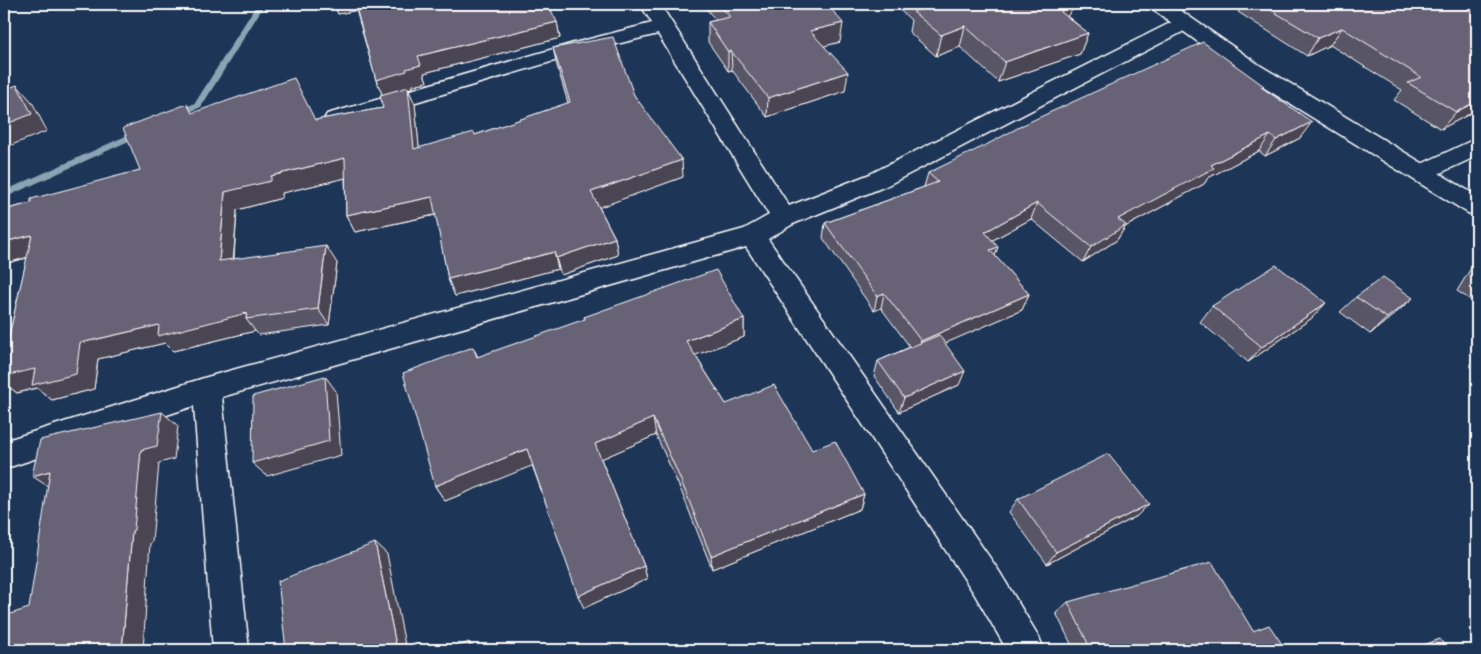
<svg xmlns="http://www.w3.org/2000/svg" width="1481" height="654" font-family="Delius,sans-serif">
<style>
.lines{fill:none;stroke-linecap:round;stroke-linejoin:round}
.stream{fill:#8aa4b3;fill-rule:evenodd}
.minor-casing{stroke:#fff;stroke-width:3}
.secondary-casing{stroke:#fff;stroke-width:3}
.minor{fill:#1d3557;fill-rule:evenodd}
.secondary{fill:#1d3557;fill-rule:evenodd}
.wall{fill:#595466;stroke:#fff}
.shaded-wall{fill:#494553;stroke:#fff}
.building{fill:#686277;stroke:#fff}
</style>
<rect width="100%" height="100%" fill="#1d3557"/>
<filter id="ink" filterUnits="userSpaceOnUse"><feTurbulence type="fractalNoise" baseFrequency=".02" numOctaves="2"/><feDisplacementMap in="SourceGraphic" scale="10" xChannelSelector="R" yChannelSelector="G"/><feConvolveMatrix kernelMatrix="1 2 1 2 8 2 1 2 1" color-interpolation-filters="sRGB"/></filter>
<g filter="url(#ink)">
<g class="lines">
<path class="stream" d="M257 4H265L201 107 179 117H173V113L195 103Z
M139 130 142 131V135L4 198V191Z"/>
<defs>
<path id="minor" d="M640 4H660L789 206 870 174 1178 19 1185 17 1192 19 1195 23 1192 27 886 186 793 224 768 239 999 571 1039 637 1044 650H1007L975 595 746 247 222 397 249 650H213L194 406 4 469V441L207 377 744 229 769 215 658 34 588 51 335 126 327 124 324 119 327 114 574 43 652 23Z
M1477 138V156L1423 181 1415 179 1411 173 1415 167Z"/>
<path id="secondary" d="M1148 4H1171L1261 66 1477 196V216L1468 213 1245 76 1151 8Z"/>
</defs>
<use href="#minor" class="minor-casing"/>
<use href="#secondary" class="secondary-casing"/>
<use href="#minor" class="minor"/>
<use href="#secondary" class="secondary"/>
</g>
<path class="wall" d="M334 4 557 22 560 38 424 73 427 82 413 85V87L408 89 415 104 419 148 475 135 568 103 557 66 553 48 634 95 683 177 599 207 615 238 618 255 561 275 558 269 455 296 448 279 436 215 355 232 346 215 345 178 282 193V198L237 210 234 259 337 263 329 325 259 335 255 331 173 351 165 343 98 359 94 389 52 400 37 388 17 393 4 383V347L7 345 27 258 4 264V210L31 203 140 170 193 113 315 120 383 108 382 94 376 80 356 10 338 14Z
M702 4H776L840 42 824 46 845 91 767 117 732 70 728 71 708 42V22L716 20Z
M893 4H1075L1074 8 1067 16 1088 33 1080 54 998 82 960 47 936 56 909 32 911 20Z
M1243 4H1477V110L1441 129 1394 100 1402 90 1330 45 1307 56 1238 12Z
M1264 86 1263 89 1300 138 1265 156 1259 151 1208 178 1204 184 1125 227 1117 240 1083 262 1031 219 993 240 995 256 1029 294 1022 310 945 343 959 385 899 412 874 376 878 361 910 347 881 308 874 311 823 238 825 223 924 187 928 173Z
M1477 262V304L1457 291 1471 268Z
M1356 297 1396 313 1370 334 1340 312Z
M1212 306 1312 318 1248 362 1200 322Z
M584 317 744 319V337L695 355 726 404 812 450 864 494 860 509 712 569 682 493 656 435 601 459 644 566 647 579 584 608 532 465 445 501 435 486 473 347 478 357 585 320Z
M1018 499 1137 516 1047 564 1009 512Z
M1068 602 1253 631 1286 650H1074L1056 613Z"/>
<path class="shaded-wall" d="M4 4H18L4 9Z
M334 4H356L359 10 338 14Z
M1068 4H1075L1074 8 1054 32 1061 12Z
M557 22 560 38 424 73 427 82 413 85V87L408 89 415 104 421 167 383 96 376 80 418 56Z
M843 23 840 42 809 50 810 31Z
M965 26 960 47 936 56 941 35Z
M1342 28 1330 45 1307 56 1318 38Z
M1088 33 1080 54 998 82 1005 62Z
M731 51 732 70 728 71V52Z
M848 72 845 91 767 117 768 98Z
M17 85 32 102 47 131 4 148V125Z
M1477 101V110L1441 129 1456 112Z
M1312 122 1300 138 1265 156 1276 140Z
M1270 135 1259 151 1208 178 1204 184 1125 227 1117 240 1083 262 1091 247 1118 219 1211 165Z
M345 158 354 176 282 193V198L237 210 232 278 219 261 225 192 271 176Z
M682 160 683 177 595 209 591 192Z
M432 197 439 214 355 232 346 215Z
M1037 203 1031 219 980 247 985 232Z
M32 235 49 251 4 264V242Z
M615 238 618 255 561 275 556 258Z
M326 246 337 263 329 325 318 309Z
M998 247 993 262 990 250Z
M554 252 558 269 455 296 448 279Z
M884 293 881 308 874 311 877 296Z
M1029 294 1022 310 916 356 921 341Z
M1413 298 1396 313 1370 334 1387 318Z
M1326 303 1312 318 1248 362 1262 347Z
M247 313 246 319 255 331 173 351 165 343 98 359 94 389 52 400 37 388 17 393 4 383V376L80 343 159 325Z
M744 319V337L688 358 686 341Z
M965 371 959 385 899 412 904 398Z
M325 376 336 391 341 455 267 476 252 463Z
M162 412 178 426 174 459 159 463 152 542 150 543 143 650H122L132 531 141 450Z
M653 418 656 435 599 460 595 444Z
M527 449 534 465 445 501 435 486Z
M50 471 52 489 32 476Z
M864 494 860 509 712 569 711 556Z
M1149 504 1137 516 1047 564 1056 552Z
M375 543 387 554 406 650H397Z
M644 566 647 579 584 608 578 596Z
M469 642 477 650H471Z"/>
<path class="building" d="M355 4H548L557 22 418 56 421 65 406 69 407 71 376 80Z
M719 4H776L778 5 784 4H827L843 23 810 31 848 72 768 98 731 51 728 52 708 22 730 17Z
M920 4H1068L1061 12 1088 33 1005 62 965 26 941 35 913 12 925 7Z
M1261 4H1477V101L1456 112 1408 83 1421 77 1342 28 1318 38Z
M613 37 634 95 682 160 591 192 615 238 556 258 554 252 448 279 432 197 346 215 345 158 271 176V181L225 192 219 261 326 246 318 309 246 319 247 313 158 336 159 325 80 343 76 374 32 385 35 369 4 376V346L7 345 32 235 4 242V210L31 203V199L140 170 123 128 187 104 192 113 294 78 315 120 383 108 380 95 408 87 414 149 474 132 475 135 570 102 553 48Z
M1203 42 1264 86 1261 87 1312 122 1276 140 1270 135 1211 165 1214 168 1118 219 1126 225 1091 247 1037 203 985 232 998 247 990 250 1029 294 921 341 884 293 877 296 825 223 938 182 928 173 986 145 1027 123Z
M17 85 32 114 4 125V90Z
M1276 265 1326 303 1262 347 1212 306Z
M716 270 744 319 686 341 726 404 774 385 812 450 835 441 864 494 711 556 680 478 653 418 595 444 644 566 578 596 527 449 435 486 403 373 473 347 477 357 585 319 584 317Z
M1383 277 1413 298 1387 318 1356 297Z
M939 335 965 371 904 398 878 361Z
M325 376 329 441 252 463 253 396Z
M162 412 157 446 141 450 134 530 132 531 122 650H4V616L29 608 50 471 32 476 40 440Z
M1108 454 1149 504 1056 552 1018 499Z
M375 543 397 650H286L278 581Z
M1212 562 1253 631 1269 625 1286 650H1155L1154 648 1146 650H1091L1068 602Z
M1440 639 1448 650H1410Z
M469 642 471 650H450Z
M1477 645V650H1463Z"/>
</g>
<rect width="1481" height="654" fill="none" stroke="#1d3557" stroke-width="20"/>
<rect x="10" y="10" width="1461" height="634" fill="none" stroke="#fff" stroke-width="2" filter="url(#ink)"/>
</svg>
